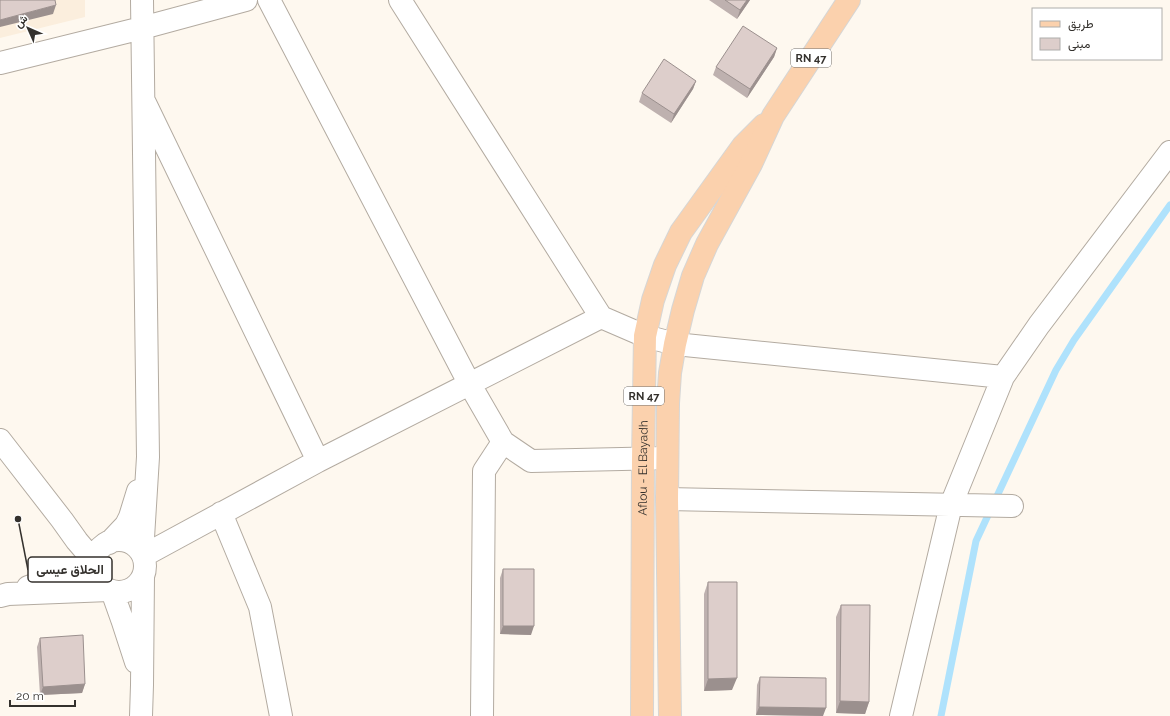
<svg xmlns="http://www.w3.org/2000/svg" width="1170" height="716" font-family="Raleway,Vazirmatn,sans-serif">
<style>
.built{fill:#fbeedd}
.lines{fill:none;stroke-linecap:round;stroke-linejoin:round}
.stream{stroke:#afe2fc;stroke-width:7}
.minor-casing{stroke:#b3aba1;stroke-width:24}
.major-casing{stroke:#d6d6d5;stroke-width:24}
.minor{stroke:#fff;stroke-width:22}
.major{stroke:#fbd1ad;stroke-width:22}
.wall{fill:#beb1af}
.shaded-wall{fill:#9b908e}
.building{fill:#ddcecb;stroke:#9b908e}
.labels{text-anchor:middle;stroke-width:3;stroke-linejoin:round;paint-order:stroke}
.shield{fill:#fff;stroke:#716f6c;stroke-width:1}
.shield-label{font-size:11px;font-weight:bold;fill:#34312d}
.street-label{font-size:12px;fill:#34312d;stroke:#fff}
.leader{fill:none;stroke:#34312d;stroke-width:1.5}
.callout-dot{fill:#34312d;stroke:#fff;stroke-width:1.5}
.callout{fill:#fff;stroke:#34312d;stroke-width:1.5}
.callout-label{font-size:13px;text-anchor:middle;font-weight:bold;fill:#34312d}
</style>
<rect width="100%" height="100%" fill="#fef8ef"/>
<path class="built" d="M0 0H85V17L0 38Z"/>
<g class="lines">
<path class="stream" d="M941 716 976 541 1056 370 1074 340 1170 205"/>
<defs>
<path id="minor" d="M142 0 148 457 142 554
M269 0 469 383 503 442 531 461 667 458
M400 0 601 317
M0 63 142 28 246 0
M145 103 318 461
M0 440 62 520 77 541 94 561
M667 499 1012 506
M221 513 260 607 281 716
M93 566a26 26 0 1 1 52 0a26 26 0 1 1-52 0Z
M109 543 126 525 130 517 138 491
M143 556 318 461 601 317 645 336 675 344 1003 377
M28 587 94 563
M112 591 123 622 136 662
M0 596 8 594 109 590
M141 716 142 685 143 576
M482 716 484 471 503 442
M901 716 951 505 1003 377 1039 325 1170 152"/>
<g id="major">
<path id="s1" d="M642 716 643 459 645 336 653 300 665 265 681 232 743 146 764 125"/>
<path d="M670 716 667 499 668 403 670 373 675 344 683 310 693 276 707 244 751 164 773 116 849 0"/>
</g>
</defs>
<use href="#minor" class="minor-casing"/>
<use href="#major" class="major-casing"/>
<use href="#minor" class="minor"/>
<use href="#major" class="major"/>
</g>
<path class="wall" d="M709 0H750L737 19Z
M777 48 774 57 747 98 713 75 716 67Z
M696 81 693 89 671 123 639 102 642 93Z
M503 569 531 635 500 634V578Z
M708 582 732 690 704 691V594Z
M841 605 869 702 865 714 836 713V617Z
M40 638 85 684 82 693 40 695 37 647Z
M760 677 823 716 756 715 757 685Z"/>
<path class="shaded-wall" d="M747 0H750L737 19 740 10Z
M56 5 53 14 0 27V20Z
M777 48 774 57 747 98 750 89Z
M696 81 693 89 671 123 674 114Z
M503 626H534L531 635 500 634Z
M737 678 732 690 704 691 708 679Z
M85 684 82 693 40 695 43 687Z
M840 701 869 702 865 714 836 713Z
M759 707 826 708 823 716 756 715Z"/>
<path class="building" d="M0 0H55L56 5 0 20Z
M725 0H747L740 10Z
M743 26 777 48 750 89 716 67Z
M664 59 696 81 674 114 642 93Z
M503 569H534V626H503Z
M708 582H737V678L708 679Z
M841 605H870L869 702 840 701Z
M83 635 85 684 43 687 40 638Z
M760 677 826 678V708L759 707Z"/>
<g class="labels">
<g class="shield">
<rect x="791" y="49" width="40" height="18" rx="3"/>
<rect x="624" y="387" width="40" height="18" rx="3"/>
</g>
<g class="shield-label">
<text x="811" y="62">RN 47</text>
<text x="644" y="400">RN 47</text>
</g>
<g class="street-label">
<text dy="4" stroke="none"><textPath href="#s1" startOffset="248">Aflou - El Bayadh</textPath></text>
</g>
</g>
<path class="leader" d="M18 519L28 570"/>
<circle class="callout-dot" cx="18" cy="519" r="4"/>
<rect class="callout" x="28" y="557" width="84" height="25" rx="4"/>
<g class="callout-label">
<text x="70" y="574">الحلاق عيسى</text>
</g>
<rect x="1032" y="8" width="130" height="52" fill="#ffffff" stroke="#aeadab"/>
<rect x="1040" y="21" width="20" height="6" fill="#fbd1ad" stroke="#aeadab"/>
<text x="1068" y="28" font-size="12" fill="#34312d">طريق</text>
<rect x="1040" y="38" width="20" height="12" fill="#ddcecb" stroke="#aeadab"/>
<text x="1068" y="48" font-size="12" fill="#34312d">مبنى</text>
<g transform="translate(28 28) rotate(315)" stroke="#ffffff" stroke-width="3" paint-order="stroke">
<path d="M0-3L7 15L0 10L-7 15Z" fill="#34312d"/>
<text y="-6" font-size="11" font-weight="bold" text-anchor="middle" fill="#34312d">ش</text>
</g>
<path d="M10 700v6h65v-6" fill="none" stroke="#34312d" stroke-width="2"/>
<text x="16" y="700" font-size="12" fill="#34312d" stroke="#ffffff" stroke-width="3" paint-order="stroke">20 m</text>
</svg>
